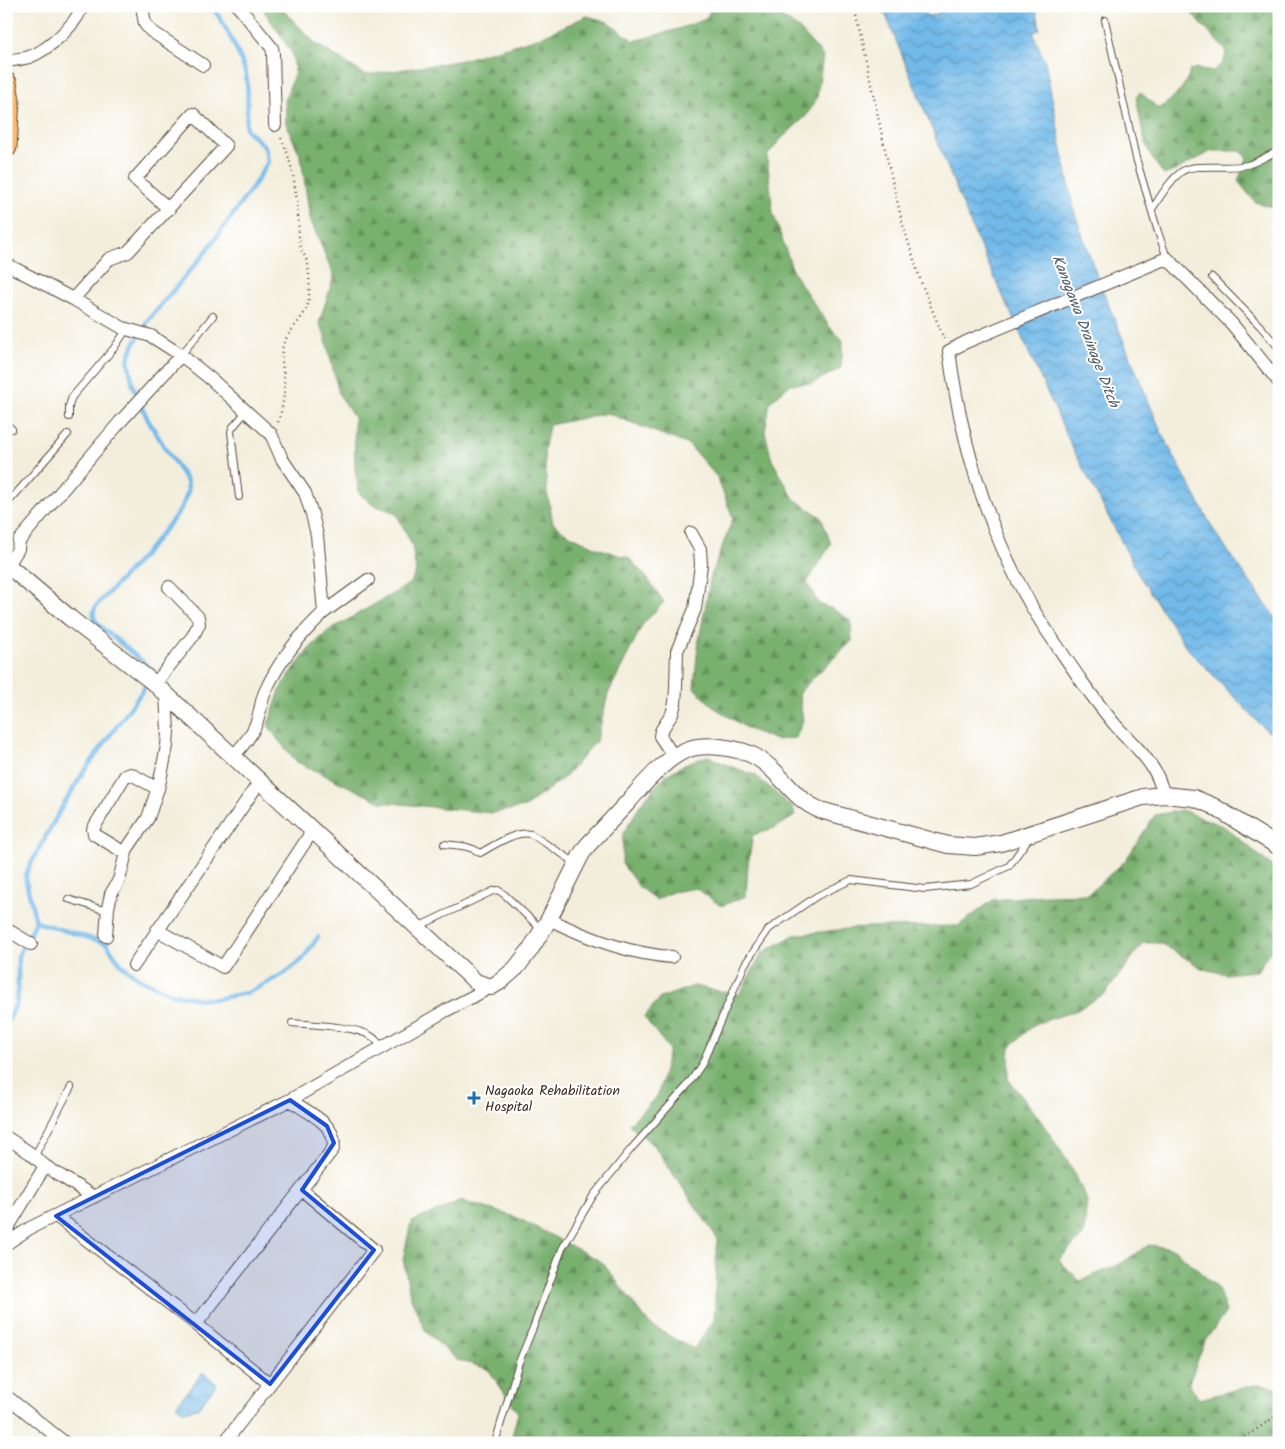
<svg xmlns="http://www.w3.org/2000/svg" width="1285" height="1449" font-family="Kalam,sans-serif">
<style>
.forest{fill:url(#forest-firs);stroke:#5a6d46}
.water{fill:url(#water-waves);stroke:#567284}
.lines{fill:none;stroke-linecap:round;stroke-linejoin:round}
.stream{stroke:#71b9e9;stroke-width:4.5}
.service-casing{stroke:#57473a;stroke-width:8}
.minor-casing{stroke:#57473a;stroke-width:14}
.tertiary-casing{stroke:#57473a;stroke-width:18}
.trunk-casing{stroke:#57473a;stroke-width:23}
.path{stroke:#57473a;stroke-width:2.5;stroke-dasharray:1 4;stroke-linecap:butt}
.service{stroke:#fff;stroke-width:6}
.minor{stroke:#fff;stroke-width:12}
.tertiary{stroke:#fff;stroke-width:16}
.trunk{stroke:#febc70;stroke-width:21}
.marked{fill:#1d4ed8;fill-opacity:0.2;stroke:#1d4ed8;stroke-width:4;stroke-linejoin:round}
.poi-dot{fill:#1f6fb2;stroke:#fff;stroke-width:2}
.labels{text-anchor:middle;stroke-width:4;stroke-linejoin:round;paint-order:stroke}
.poi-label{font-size:14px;fill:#3b2a1e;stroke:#fff;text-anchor:start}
.water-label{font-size:15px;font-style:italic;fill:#4e5c65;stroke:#fff}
</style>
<defs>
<pattern id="forest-firs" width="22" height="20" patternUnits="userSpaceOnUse" patternTransform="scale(1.25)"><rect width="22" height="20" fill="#78b06e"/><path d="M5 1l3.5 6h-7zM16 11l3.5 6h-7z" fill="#648f5a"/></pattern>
<pattern id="water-waves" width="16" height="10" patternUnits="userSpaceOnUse" patternTransform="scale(1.25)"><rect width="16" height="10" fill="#71b9e9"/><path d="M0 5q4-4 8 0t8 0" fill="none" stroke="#5e97bc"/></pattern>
</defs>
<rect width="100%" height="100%" fill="#fff"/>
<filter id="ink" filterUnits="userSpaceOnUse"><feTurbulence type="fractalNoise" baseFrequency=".02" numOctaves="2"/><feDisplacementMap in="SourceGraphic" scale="10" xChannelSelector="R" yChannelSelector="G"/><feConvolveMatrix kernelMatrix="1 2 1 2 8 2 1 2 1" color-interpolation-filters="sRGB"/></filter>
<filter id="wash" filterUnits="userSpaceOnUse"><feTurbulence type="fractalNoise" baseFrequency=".0096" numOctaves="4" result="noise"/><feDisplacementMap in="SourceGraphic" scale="20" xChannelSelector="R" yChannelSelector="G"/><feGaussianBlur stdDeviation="1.12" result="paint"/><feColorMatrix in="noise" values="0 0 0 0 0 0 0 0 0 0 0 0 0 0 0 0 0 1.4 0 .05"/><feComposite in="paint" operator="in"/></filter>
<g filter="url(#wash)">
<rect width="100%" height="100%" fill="#f3eedc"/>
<path class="forest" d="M261 6H279L316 44 366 75 458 61 538 38 587 16 608 22 634 41 678 29 706 19 712 6H778L782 17 799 29 823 56 817 98 806 116 781 139 767 156 773 213 794 274 829 326 843 340 841 368 813 383 791 384 770 402 765 432 772 460 794 499 821 517 831 544 807 583 819 604 833 609 851 621 852 641 813 678 799 693 803 720 796 738 776 740 748 729 715 708 694 688 698 645 711 576 733 518 717 477 689 445 607 413 549 425 544 453 547 492 553 523 564 532 597 548 629 558 648 579 664 602 643 624 608 694 597 740 566 776 525 807 492 813 381 802 297 762 279 741 268 725 282 685 308 650 328 631 401 589 410 583 416 572 412 545 396 513 373 505 359 493 355 470 354 418 339 394 325 336 319 323 334 276 310 219 301 157 286 124 285 100 295 71 292 53Z
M1185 6H1279V209L1255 202 1238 181 1247 158 1241 151H1212L1174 171 1164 175 1150 155 1144 138 1136 98 1140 92 1159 109C1173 98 1186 88 1190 70L1197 68 1212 72 1224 62 1226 51Z
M708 756 727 765 755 775 793 808 795 816 775 828 753 835 748 864 746 896 721 906 696 888 672 892 656 900 639 887 622 864 623 834 642 802 666 775 689 762Z
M1182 810 1225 827 1272 866 1279 870V943L1266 957 1257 971 1226 974 1203 969 1161 943H1143L1106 993 1075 1011 1035 1024 1010 1047 1008 1079 1036 1114 1069 1163 1087 1200 1084 1235 1059 1260 1080 1281 1118 1265 1149 1245 1174 1249 1218 1288 1226 1312 1205 1341 1189 1383 1199 1399 1259 1384 1279 1389V1443H510L518 1413 488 1369 457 1360 426 1332 410 1296 403 1259 411 1222 462 1201 516 1217 602 1262 650 1325 694 1349 714 1320 717 1238 655 1147 629 1124 658 1095 669 1049 644 1017 660 998 694 986 739 995 762 953 794 935 863 927 958 926 993 900 1045 895 1088 894 1125 861 1155 815Z"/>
<path class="water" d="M882 6H918L928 16 938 14 937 6H1036L1040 29 1033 33 1045 62 1074 211 1098 279 1162 434 1216 534 1279 623V740L1262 726 1187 648 1140 577 1073 449 975 235Z
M203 1372 217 1384 198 1408 183 1411 176 1405Z"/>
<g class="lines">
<path class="stream" d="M152 677 155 672 101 627C94 620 91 615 96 606L144 555 175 517 183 505 188 491 187 481 170 456 148 420 133 386 128 359 134 344 148 320 205 253 252 188 268 162 265 147 246 129C247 115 249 87 246 75 242 58 222 18 211 6
M36 922 106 943 121 964 138 978 172 994 201 999H217L235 995 247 993 265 984 285 973 302 960 318 937
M6 1025 16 1004 18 991V956L36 922 26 881V876L28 869 62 807 83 773 148 683"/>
</g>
</g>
<g filter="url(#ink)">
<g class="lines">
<defs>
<path id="service" d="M1105 20 1136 158 1158 232 1167 258
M1152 209C1161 196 1169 181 1181 172 1195 162 1228 170 1247 165 1258 162 1269 155 1279 150
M1212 277 1260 326 1279 348
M181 355 213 316
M69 417V406L72 397 114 348 127 329
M6 424 12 429
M239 497 231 432 232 428 246 412
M6 505 68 434
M444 844C457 846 470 845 480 853 495 845 514 831 531 834L576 863
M68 899 107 911
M419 928 424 924 493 891 498 890 505 895 541 929
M292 1023C313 1025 354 1026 371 1036 376 1039 379 1043 382 1047
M34 1157 71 1087
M495 1443 519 1362 533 1328 562 1249 593 1196 631 1149 687 1086 702 1064 745 964 769 929 817 896 851 880 925 889 971 884 1009 866 1029 838"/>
<path id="minor" d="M142 6 145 24 151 31 203 65
M238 6 272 48 273 53 275 125
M6 61C14 60 22 59 29 57 47 51 77 24 82 6
M6 264 73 299 123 328 151 336 181 355 212 380 271 434 282 459 305 493 312 514 317 535 324 612C300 635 278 662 265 692 261 701 261 709 258 718 254 733 244 745 233 756
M73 299 109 259 128 252 226 146 193 114 135 179 169 209
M8 565 18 549 19 541 120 422 181 355
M324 612 368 580
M155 684 193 636 199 624 198 617 169 587
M674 757 660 736 661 731 672 714 675 703 676 688 677 651 695 609 701 565 700 549 691 533
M1164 795C1161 785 1158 775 1152 767 1143 752 1129 740 1117 727 1105 713 1093 697 1082 682 1066 658 1048 634 1033 609 987 529 961 442 949 351L966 342 1167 258 1232 324 1279 382
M125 853 94 834 93 829 125 776 131 774 158 789
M549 919C587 938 629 954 672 957
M6 929 31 944
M157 930 223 967 313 830
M106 936 108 908 111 894 119 880 127 849 148 818 159 785 167 746 168 731 166 695
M134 965 260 781
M6 1137 30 1153 45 1166 94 1197
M56 1216 196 1324
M6 1231 45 1166
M6 1244 30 1228 290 1100 445 1011 491 987
M270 1384 196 1324 333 1149C339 1124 306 1112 290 1100
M6 1396 65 1443
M224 1443 374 1250 302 1190"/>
<path id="tertiary" d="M6 564 70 618 155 684 476 982 491 987 501 981 516 968 530 950 548 921 581 855 587 846C601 831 615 816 629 801 644 784 667 756 689 749 707 743 740 748 756 757 782 772 792 799 820 810L948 845 975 847 1001 843 1143 797 1164 795 1194 798 1213 806 1279 847"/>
<path id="trunk" d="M6 83 9 100 6 147"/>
</defs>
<use href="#service" class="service-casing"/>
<use href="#minor" class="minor-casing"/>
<use href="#tertiary" class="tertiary-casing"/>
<use href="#trunk" class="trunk-casing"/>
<path class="path" d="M854 6 889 167 903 225 921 282 944 339
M1097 6 1100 12
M278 422C283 408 285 392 284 377 283 368 281 359 282 350 285 332 303 321 308 304 310 294 310 271 307 262 305 255 301 251 300 244 298 234 299 224 298 214 296 187 292 160 280 136
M1236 1443 1279 1414"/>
<use href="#service" class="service"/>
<use href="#minor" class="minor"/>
<use href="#tertiary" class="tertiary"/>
<use href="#trunk" class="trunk"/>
</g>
</g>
<path class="marked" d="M290 1100 327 1126 334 1143 302 1190 374 1250 270 1384 56 1216Z"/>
<path class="poi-dot" d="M471.5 1090.5h5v5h5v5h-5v5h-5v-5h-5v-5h5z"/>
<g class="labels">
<g class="poi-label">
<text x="485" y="1095">Nagaoka Rehabilitation<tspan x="485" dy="16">Hospital</tspan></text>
</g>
<g class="water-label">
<text transform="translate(1086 331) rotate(69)" y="5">Kanogawa Drainage Ditch</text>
</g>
</g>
<rect width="1285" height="1449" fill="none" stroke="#fff" stroke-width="25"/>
</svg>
